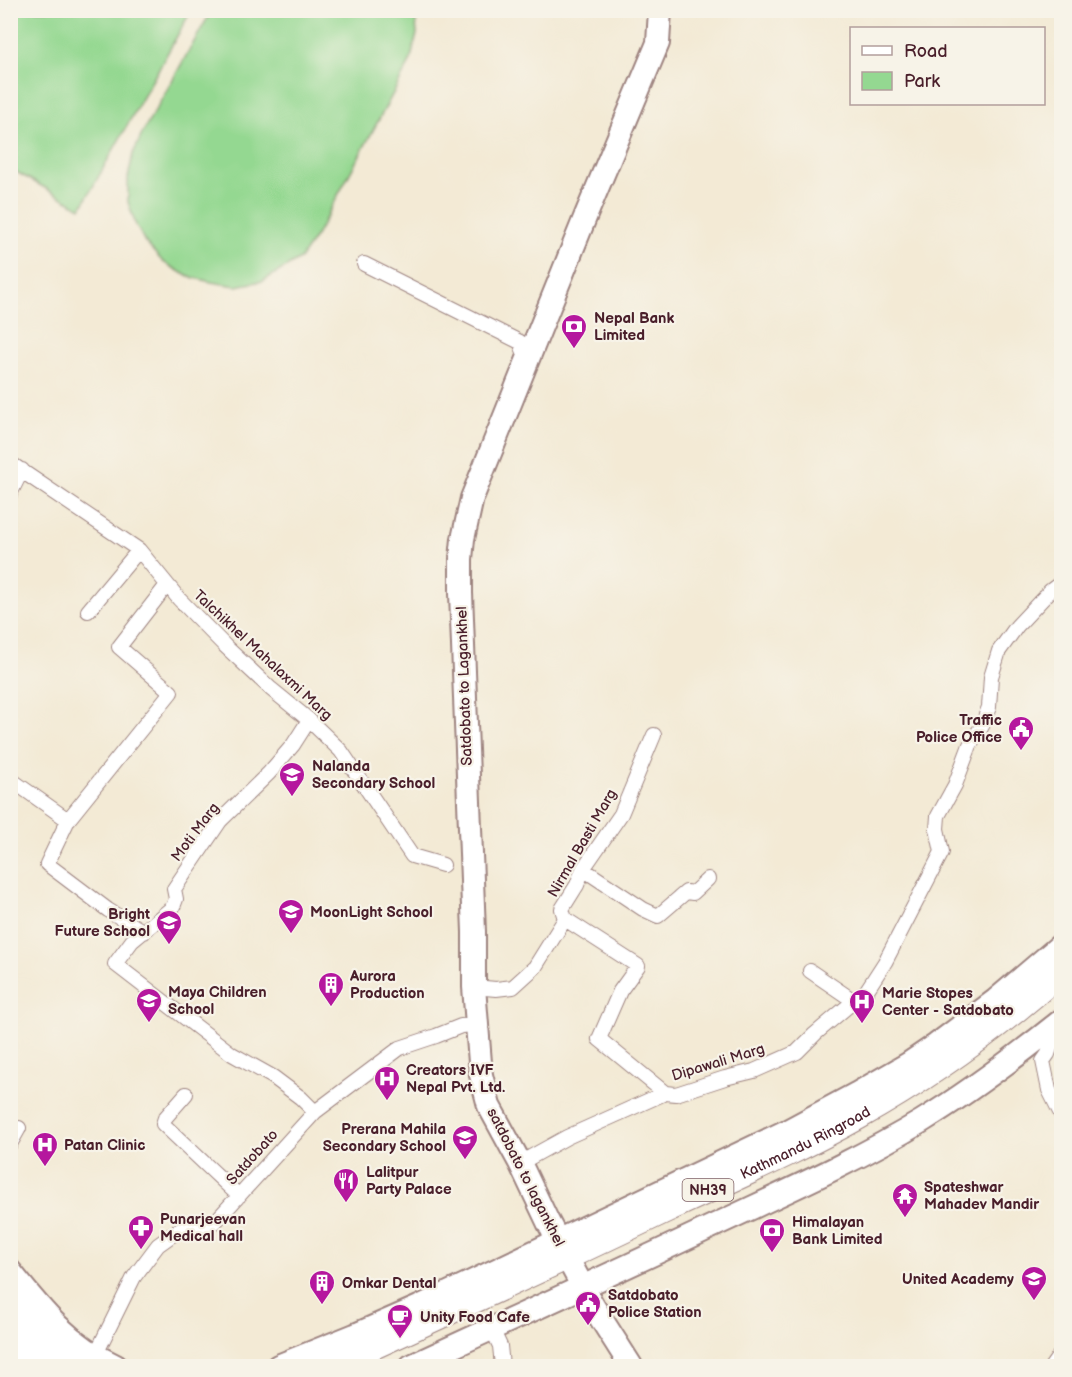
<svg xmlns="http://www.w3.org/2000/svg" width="1072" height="1377" font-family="'Balsamiq Sans',sans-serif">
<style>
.green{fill:#94d891;stroke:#6f7c5e;stroke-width:1.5}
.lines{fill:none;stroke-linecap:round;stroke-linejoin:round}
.street-casing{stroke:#9e8480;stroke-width:16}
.primary-casing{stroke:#9e8480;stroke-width:26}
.highway-casing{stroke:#9e8480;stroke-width:28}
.street{stroke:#fff;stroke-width:14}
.primary{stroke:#fff;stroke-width:22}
.highway{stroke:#fff;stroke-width:26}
.labels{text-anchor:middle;stroke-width:4.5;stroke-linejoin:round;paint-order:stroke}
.shield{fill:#f7f3e8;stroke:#7e5f64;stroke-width:1.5}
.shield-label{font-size:14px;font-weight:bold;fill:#4a1f2b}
.poi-label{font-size:15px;font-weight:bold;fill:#4a1f2b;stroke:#f7f3e8;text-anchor:start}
.street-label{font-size:15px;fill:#4a1f2b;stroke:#f7f3e8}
</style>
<rect width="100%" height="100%" fill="#f7f3e8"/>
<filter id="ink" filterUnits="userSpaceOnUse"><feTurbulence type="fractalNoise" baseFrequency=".0167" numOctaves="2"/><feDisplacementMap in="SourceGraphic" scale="12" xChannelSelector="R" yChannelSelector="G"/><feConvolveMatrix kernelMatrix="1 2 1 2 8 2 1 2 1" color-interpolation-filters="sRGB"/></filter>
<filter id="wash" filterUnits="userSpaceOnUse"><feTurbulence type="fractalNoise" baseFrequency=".008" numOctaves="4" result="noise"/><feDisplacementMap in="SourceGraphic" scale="24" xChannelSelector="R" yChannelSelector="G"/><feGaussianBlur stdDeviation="1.35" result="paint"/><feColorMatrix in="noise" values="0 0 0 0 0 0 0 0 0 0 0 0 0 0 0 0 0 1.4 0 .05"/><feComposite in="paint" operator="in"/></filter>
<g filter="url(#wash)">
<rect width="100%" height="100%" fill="#f3ead5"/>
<path class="green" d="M11 10 191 11 81 208 11 169Z
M212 10 415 11 417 34 410 62 317 234 300 259 263 281 236 286 211 282 187 276 163 262 145 242 135 223 128 202V178L133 154 143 132Z"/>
</g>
<g filter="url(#ink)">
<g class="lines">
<defs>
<path id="street" d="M364 264 520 342 527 359
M10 463 139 550 179 599 225 646 271 689 309 720 341 751 412 856 443 865
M10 494 22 470
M88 611 139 550
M309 720 293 745 269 773 220 821 174 889 176 899 173 907 132 941 115 964 232 1054 273 1077 301 1098 315 1112
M10 779 68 820 47 864 108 910 144 932
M68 820 171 692 119 647 167 585
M583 869 643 909 658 916 686 892 693 893 708 879
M565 919 638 966 620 991 599 1039 665 1093
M810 971 854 1001
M474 987 496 989 513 987 535 967 565 919 562 909 577 885 583 869 621 814 654 735
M1046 1032 1052 1042 1048 1054 1043 1061 1049 1090 1062 1116
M186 1094 165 1118 163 1124 239 1196
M10 1144 19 1128
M520 1163 567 1137 665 1093 676 1094 725 1078 754 1071 797 1052 815 1034 854 1001 865 993 885 962 942 852 937 829 938 816 955 785 970 745 982 726 989 707 991 677 999 651 1017 626 1050 591 1062 582
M492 1329 500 1346 502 1366
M95 1356 134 1277 158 1245 179 1230 215 1222 315 1112 400 1048 436 1036 461 1026 478 1025
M1052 1366 1062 1352"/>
<path id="primary" d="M10 1271C42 1311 68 1344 116 1366
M10 1362 14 1366
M278 1366 355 1335 419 1307 789 1130 856 1094 908 1064 936 1045 996 1000 1062 944
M411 1366C512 1319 614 1273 715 1225 785 1192 856 1161 922 1121 971 1091 1017 1056 1062 1020
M631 1366 593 1306 548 1222 520 1163 489 1106 481 1075 474 987V932L461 593V559L463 539 472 498 586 215 658 43 660 10"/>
<g id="highway">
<path d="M10 1306 43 1342 73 1366"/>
<path d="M10 1333 30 1356 42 1366"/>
<path id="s1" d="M329 1366C442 1315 555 1263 667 1209 731 1179 797 1151 859 1116 932 1075 1000 1026 1062 970"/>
</g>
</defs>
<use href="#street" class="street-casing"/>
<use href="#primary" class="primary-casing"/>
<use href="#highway" class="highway-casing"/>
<use href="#street" class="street"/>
<use href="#primary" class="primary"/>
<use href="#highway" class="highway"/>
</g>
</g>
<defs>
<symbol id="bank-pin" viewBox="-11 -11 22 30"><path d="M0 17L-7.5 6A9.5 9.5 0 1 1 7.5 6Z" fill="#b5179e" stroke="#f7f3e8"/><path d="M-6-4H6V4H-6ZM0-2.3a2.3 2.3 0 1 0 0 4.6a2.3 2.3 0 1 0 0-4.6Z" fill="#fff"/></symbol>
<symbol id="civic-pin" viewBox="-11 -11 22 30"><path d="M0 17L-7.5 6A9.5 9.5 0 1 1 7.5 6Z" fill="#b5179e" stroke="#f7f3e8"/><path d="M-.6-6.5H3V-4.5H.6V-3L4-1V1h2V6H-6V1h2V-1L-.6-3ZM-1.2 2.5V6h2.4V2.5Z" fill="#fff"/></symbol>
<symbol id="school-pin" viewBox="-11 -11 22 30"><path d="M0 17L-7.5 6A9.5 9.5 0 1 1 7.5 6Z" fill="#b5179e" stroke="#f7f3e8"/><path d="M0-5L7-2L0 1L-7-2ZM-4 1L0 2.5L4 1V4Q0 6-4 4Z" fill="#fff"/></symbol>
<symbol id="building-pin" viewBox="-11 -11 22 30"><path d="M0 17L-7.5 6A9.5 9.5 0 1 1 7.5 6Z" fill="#b5179e" stroke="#f7f3e8"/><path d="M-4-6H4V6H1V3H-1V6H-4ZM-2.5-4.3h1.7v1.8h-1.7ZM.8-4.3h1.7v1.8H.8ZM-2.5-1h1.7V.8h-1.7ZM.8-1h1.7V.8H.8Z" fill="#fff"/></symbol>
<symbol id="hospital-pin" viewBox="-11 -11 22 30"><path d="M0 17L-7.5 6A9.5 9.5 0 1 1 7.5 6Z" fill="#b5179e" stroke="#f7f3e8"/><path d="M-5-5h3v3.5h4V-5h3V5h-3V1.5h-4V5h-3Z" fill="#fff"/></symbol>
<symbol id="restaurant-pin" viewBox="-11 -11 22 30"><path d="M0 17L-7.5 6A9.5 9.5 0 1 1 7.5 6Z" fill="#b5179e" stroke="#f7f3e8"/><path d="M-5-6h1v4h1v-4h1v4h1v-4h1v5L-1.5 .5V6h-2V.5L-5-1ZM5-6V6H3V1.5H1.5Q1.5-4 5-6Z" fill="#fff"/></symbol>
<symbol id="temple-pin" viewBox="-11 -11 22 30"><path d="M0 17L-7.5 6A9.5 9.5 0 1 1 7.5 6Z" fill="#b5179e" stroke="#f7f3e8"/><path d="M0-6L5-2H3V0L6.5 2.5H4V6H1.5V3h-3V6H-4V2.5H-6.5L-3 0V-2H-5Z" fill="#fff"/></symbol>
<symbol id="pharmacy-pin" viewBox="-11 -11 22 30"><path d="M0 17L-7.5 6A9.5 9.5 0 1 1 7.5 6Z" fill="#b5179e" stroke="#f7f3e8"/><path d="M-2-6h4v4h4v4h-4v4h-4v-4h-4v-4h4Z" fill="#fff"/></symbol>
<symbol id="cafe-pin" viewBox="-11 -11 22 30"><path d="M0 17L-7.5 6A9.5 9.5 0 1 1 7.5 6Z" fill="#b5179e" stroke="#f7f3e8"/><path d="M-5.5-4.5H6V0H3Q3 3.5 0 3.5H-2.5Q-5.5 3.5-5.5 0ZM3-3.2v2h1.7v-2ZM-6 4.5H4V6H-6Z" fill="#fff"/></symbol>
</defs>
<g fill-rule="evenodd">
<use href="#bank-pin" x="559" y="312" width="30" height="40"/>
<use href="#civic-pin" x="1006" y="714" width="30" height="40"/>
<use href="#school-pin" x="277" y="760" width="30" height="40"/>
<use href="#school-pin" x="276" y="897" width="30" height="40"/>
<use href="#school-pin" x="154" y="908" width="30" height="40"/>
<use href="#building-pin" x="316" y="970" width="30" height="40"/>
<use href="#school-pin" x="134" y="986" width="30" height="40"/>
<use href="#hospital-pin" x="847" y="987" width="30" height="40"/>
<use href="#hospital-pin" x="372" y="1064" width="30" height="40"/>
<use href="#school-pin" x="450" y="1123" width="30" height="40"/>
<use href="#hospital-pin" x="30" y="1130" width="30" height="40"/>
<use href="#restaurant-pin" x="331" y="1166" width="30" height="40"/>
<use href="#temple-pin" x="890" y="1181" width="30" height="40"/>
<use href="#pharmacy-pin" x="126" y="1213" width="30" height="40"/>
<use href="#bank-pin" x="757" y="1216" width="30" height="40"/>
<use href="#school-pin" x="1019" y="1264" width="30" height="40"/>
<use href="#building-pin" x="307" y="1268" width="30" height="40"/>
<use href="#civic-pin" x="573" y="1289" width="30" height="40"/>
<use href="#cafe-pin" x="385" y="1302" width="30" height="40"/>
</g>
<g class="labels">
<rect class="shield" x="682.5" y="1179" width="51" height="22" rx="4.5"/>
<g class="shield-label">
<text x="708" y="1195">NH39</text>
</g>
<g class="poi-label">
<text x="594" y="323">Nepal Bank<tspan x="594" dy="17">Limited</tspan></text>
<text x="1002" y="725" text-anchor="end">Traffic<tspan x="1002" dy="17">Police Office</tspan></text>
<text x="312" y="771">Nalanda<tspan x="312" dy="17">Secondary School</tspan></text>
<text x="310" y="917">MoonLight School</text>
<text x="150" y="919" text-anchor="end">Bright<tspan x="150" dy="17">Future School</tspan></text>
<text x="350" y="981">Aurora<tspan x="350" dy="17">Production</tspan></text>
<text x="168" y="997">Maya Children<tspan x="168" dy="17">School</tspan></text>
<text x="882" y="998">Marie Stopes<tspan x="882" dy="17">Center - Satdobato</tspan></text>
<text x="406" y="1075">Creators IVF<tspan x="406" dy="17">Nepal Pvt. Ltd.</tspan></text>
<text x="446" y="1134" text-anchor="end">Prerana Mahila<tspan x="446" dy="17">Secondary School</tspan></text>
<text x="64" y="1150">Patan Clinic</text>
<text x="366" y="1177">Lalitpur<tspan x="366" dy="17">Party Palace</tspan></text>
<text x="924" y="1192">Spateshwar<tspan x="924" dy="17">Mahadev Mandir</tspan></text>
<text x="160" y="1224">Punarjeevan<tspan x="160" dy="17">Medical hall</tspan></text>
<text x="792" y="1227">Himalayan<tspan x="792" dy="17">Bank Limited</tspan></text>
<text x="1014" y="1284" text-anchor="end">United Academy</text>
<text x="342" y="1288">Omkar Dental</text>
<text x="608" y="1300">Satdobato<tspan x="608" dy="17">Police Station</tspan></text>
<text x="420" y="1322">Unity Food Cafe</text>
</g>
<g class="street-label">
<text transform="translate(263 655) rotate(43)" y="5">Talchikhel Mahalaxmi Marg</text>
<text transform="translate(464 686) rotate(-92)" y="5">Satdobato to Lagankhel</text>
<text transform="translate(195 832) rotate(-53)" y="5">Moti Marg</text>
<text transform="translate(582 843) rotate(-60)" y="5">Nirmal Basti Marg</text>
<text transform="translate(718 1062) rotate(-17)" y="5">Dipawali Marg</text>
<text dy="5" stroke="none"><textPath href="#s1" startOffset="526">Kathmandu Ringroad</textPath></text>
<text transform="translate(252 1157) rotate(-48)" y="5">Satdobato</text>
<text transform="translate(526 1177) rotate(63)" y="5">satdobato to lagankhel</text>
</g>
</g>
<rect width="1072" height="1377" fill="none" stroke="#f7f3e8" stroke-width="36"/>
<rect x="850" y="27" width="195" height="78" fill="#f7f3e8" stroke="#b29e9c" stroke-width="1.5"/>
<rect x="862" y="46" width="30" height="9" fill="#ffffff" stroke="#b29e9c" stroke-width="1.5"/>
<text x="904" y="57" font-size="18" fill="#4a1f2b">Road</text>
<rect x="862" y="72" width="30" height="18" fill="#94d891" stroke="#b29e9c" stroke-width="1.5"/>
<text x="904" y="87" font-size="18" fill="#4a1f2b">Park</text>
</svg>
